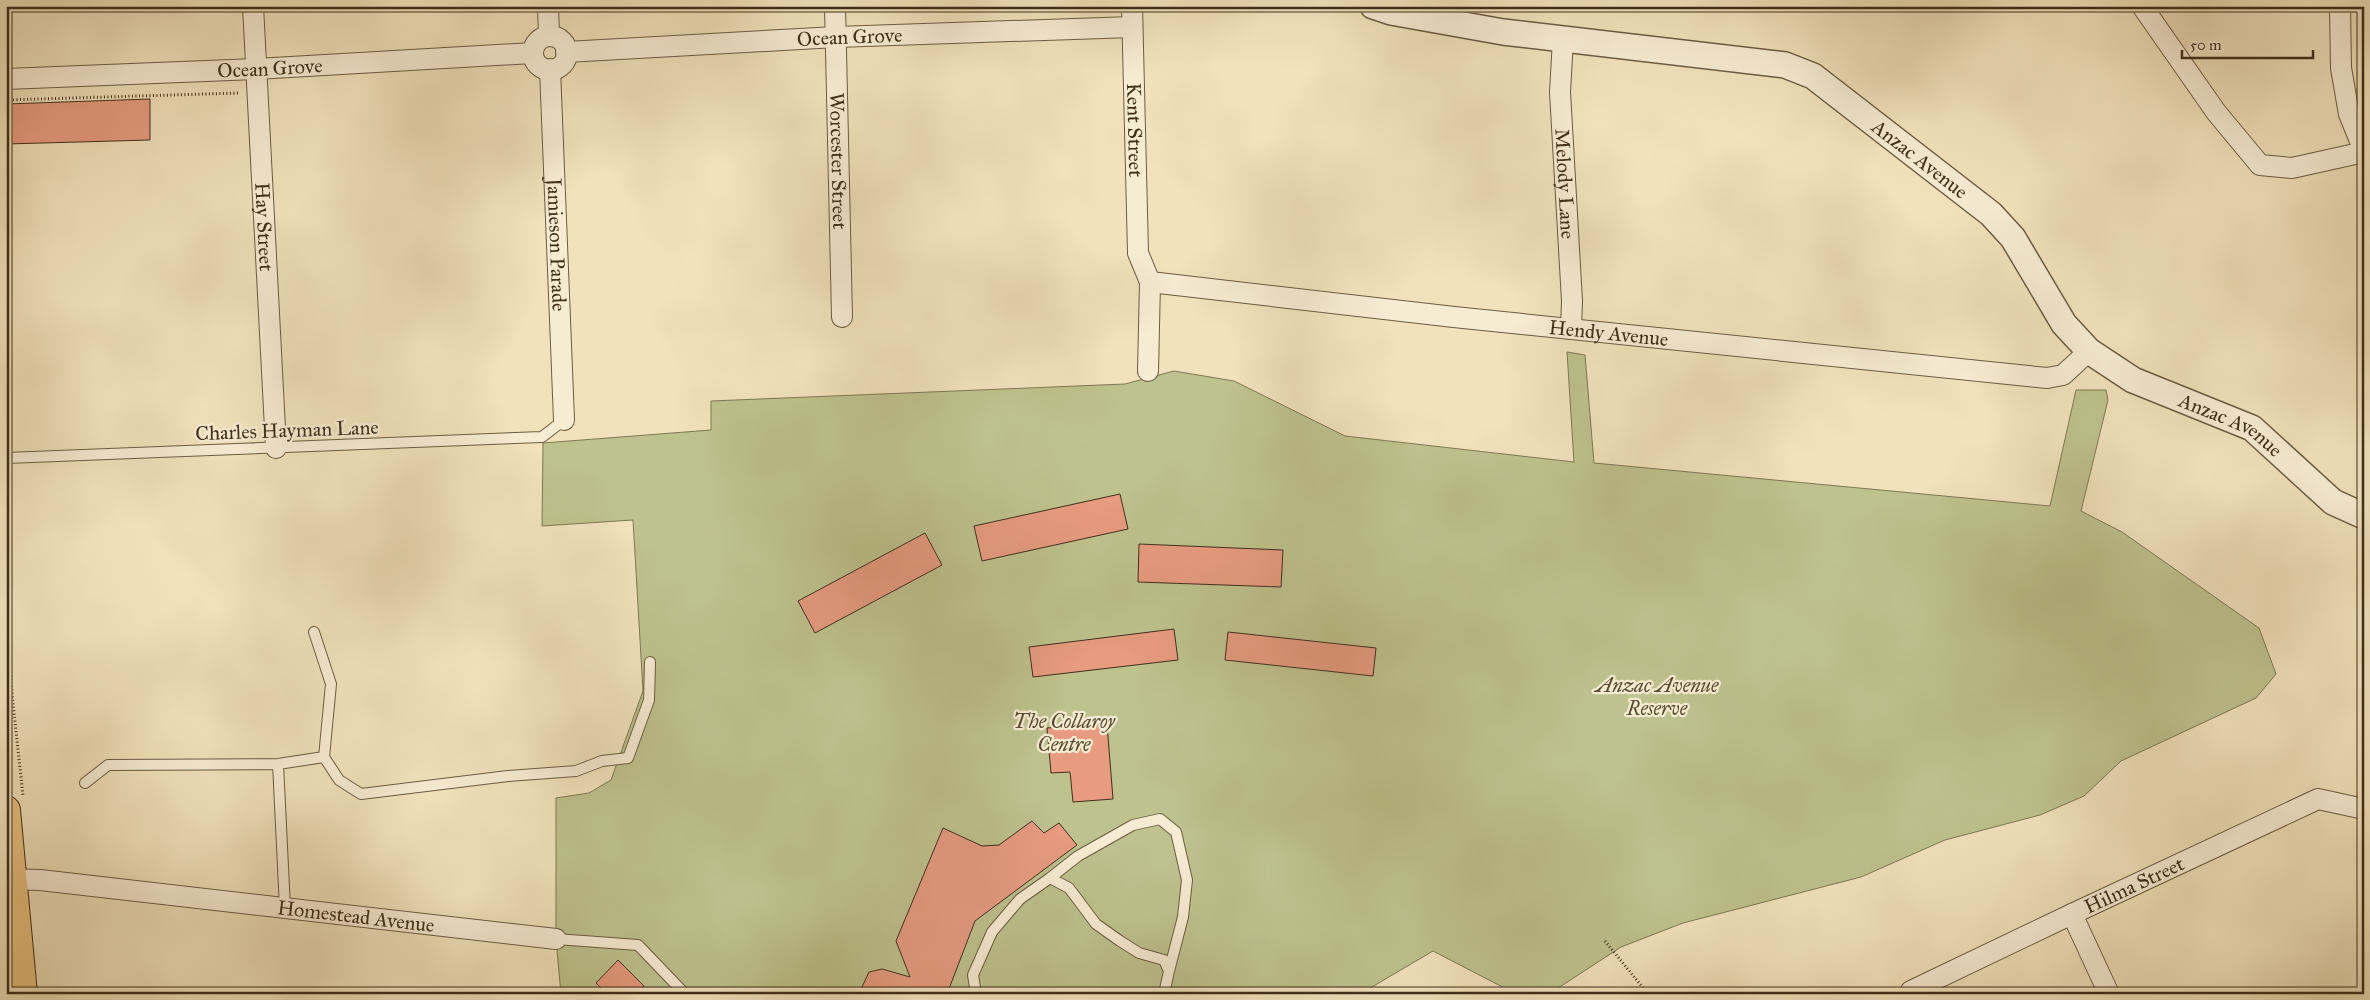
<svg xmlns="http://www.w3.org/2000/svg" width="2370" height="1000" font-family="'IM FELL Great Primer',serif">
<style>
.green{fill:#bec28e;stroke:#7e7854}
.building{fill:#e79b81;stroke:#3f2f1a}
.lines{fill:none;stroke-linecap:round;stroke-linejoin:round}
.service-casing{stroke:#6c5c42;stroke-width:12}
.minor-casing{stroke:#6c5c42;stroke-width:22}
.tertiary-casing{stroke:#6c5c42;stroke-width:28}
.trunk-casing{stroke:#3f2f1a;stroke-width:30}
.path{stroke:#3f2f1a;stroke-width:3;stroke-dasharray:1 2.5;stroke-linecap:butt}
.service{stroke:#f6ecd3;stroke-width:10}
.minor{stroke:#f6ecd3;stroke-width:20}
.tertiary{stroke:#f6ecd3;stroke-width:25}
.trunk{stroke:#e8c17e;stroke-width:28}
.labels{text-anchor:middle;stroke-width:4.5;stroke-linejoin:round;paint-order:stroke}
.street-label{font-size:20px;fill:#3f2f1a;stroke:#f6ecd3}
.park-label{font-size:20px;font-style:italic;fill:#584c31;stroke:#f6ecd3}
</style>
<rect width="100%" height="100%" fill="#f1e2bc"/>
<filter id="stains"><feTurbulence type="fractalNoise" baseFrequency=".004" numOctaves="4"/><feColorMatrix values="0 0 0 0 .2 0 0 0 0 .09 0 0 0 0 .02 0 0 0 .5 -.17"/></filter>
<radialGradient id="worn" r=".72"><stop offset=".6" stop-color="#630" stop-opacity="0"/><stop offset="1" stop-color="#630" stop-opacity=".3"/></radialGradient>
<path class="green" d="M1567 352 1585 355 1594 463 2050 506 2076 390H2106L2108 400 2081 511 2122 532 2259 628 2276 674 2256 698 2121 761 2084 796 2040 815 1945 840 1861 877 1683 923 1621 947 1549 994H1516L1433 951 1360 994H561L556 939V798L589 793 611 780 643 691 633 520 542 526 543 443 711 430V401L1125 384 1174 371 1234 381 1345 436 1574 462Z"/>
<path class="building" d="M150 99V140L6 144V104Z
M1120 494 1128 529 982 561 974 526Z
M925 533 942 565 815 633 798 601Z
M1139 544 1283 550 1281 587 1138 582Z
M1174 629 1178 660 1033 677 1029 647Z
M1228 632 1376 648 1373 676 1225 660Z
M1107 724 1113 799 1073 802 1070 772 1051 773 1047 728Z
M1032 821 1044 833 1059 823 1077 845 975 921 947 994H865L862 987 869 972 882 969 910 977 896 941 943 828 982 846 999 845Z
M618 960 644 986 636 994H607L596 983Z"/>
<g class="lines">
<defs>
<path id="service" d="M6 458 542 437 564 420
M314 632 331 684 324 757
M278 764 285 908
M85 783 108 765 278 764 324 757 339 780 361 794 508 776 576 771 602 761 628 758 649 700 650 662
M1050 878 1078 856 1133 825 1160 819 1176 832 1187 880 1183 917 1169 971
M556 939 638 945 685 994
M976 994 973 975 992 932 1020 899 1050 878 1069 888 1096 924 1120 941 1139 953 1164 960 1169 971 1164 994"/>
<g id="minor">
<path id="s1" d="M253 6 276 448"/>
<path d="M548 6 549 36"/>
<path id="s2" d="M835 6 842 317"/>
<path id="s3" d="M1132 6 1138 253 1150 282 1454 317 2047 378 2063 375 2089 351"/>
<path d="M2142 6 2216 112 2260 165 2292 168 2364 152"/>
<path d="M2340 6 2341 68 2349 114 2364 151"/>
<circle cx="550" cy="53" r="17"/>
<path id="s4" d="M1563 39 1560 92 1572 301 1571 329"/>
<path id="s5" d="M566 52 836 37 1132 27"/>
<path id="s6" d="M550 69 564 420"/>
<path id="s7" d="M6 79 256 69 533 53"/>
<path d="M1148 371 1150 282"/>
<path id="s8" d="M6 879 40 880 556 939"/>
<path d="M2072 914 2109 994"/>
<path id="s9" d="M1911 994V991L2072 914 2318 799 2364 809"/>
</g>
<g id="tertiary">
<path id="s10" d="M1373 6 1391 12 1503 32 1785 65 1813 76 1991 214 2013 238 2064 324 2089 351 2133 380 2252 428 2333 502 2364 516"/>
</g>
<path id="trunk" d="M6 810 23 994"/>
</defs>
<use href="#service" class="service-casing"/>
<use href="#minor" class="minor-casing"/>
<use href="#tertiary" class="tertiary-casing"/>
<use href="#trunk" class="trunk-casing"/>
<path class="path" d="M6 100 239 93
M6 574 12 694 23 796
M1605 941 1648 994"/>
<use href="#service" class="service"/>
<use href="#minor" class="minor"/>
<use href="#tertiary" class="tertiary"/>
<use href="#trunk" class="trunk"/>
</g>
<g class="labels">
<g class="street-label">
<text dy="7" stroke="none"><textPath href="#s5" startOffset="284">Ocean Grove</textPath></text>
<text dy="7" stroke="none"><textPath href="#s7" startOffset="264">Ocean Grove</textPath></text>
<text dy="7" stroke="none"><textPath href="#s3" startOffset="124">Kent Street</textPath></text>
<text dy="7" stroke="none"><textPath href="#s10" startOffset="582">Anzac Avenue</textPath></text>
<text dy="7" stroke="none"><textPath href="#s2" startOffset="155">Worcester Street</textPath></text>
<text dy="7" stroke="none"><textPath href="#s4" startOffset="145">Melody Lane</textPath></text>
<text dy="7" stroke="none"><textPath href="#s1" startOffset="221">Hay Street</textPath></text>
<text dy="7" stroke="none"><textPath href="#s6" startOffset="176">Jamieson Parade</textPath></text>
<text dy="7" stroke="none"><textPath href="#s3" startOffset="740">Hendy Avenue</textPath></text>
<text dy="7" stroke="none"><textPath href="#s10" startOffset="1002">Anzac Avenue</textPath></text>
<text transform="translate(287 430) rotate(-2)" y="7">Charles Hayman Lane</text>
<text dy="7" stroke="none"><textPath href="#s9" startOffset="250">Hilma Street</textPath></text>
<text dy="7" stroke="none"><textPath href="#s8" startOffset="352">Homestead Avenue</textPath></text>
</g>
<g class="park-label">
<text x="1657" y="692">Anzac Avenue<tspan x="1657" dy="23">Reserve</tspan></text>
<text x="1064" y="728">The Collaroy<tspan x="1064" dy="23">Centre</tspan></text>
</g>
</g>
<rect width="2370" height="1000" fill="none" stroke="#f1e2bc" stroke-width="25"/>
<rect x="8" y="8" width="2355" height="985" fill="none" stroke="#3f2f1a" stroke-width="2.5"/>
<rect x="12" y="12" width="2345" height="975" fill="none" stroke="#3f2f1a"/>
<path d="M2182 50v8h131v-8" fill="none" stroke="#3f2f1a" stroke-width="2.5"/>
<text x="2190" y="50" font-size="15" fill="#3f2f1a" stroke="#f6ecd3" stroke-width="4" paint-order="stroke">50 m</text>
<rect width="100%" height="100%" filter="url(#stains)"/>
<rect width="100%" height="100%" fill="url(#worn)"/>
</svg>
